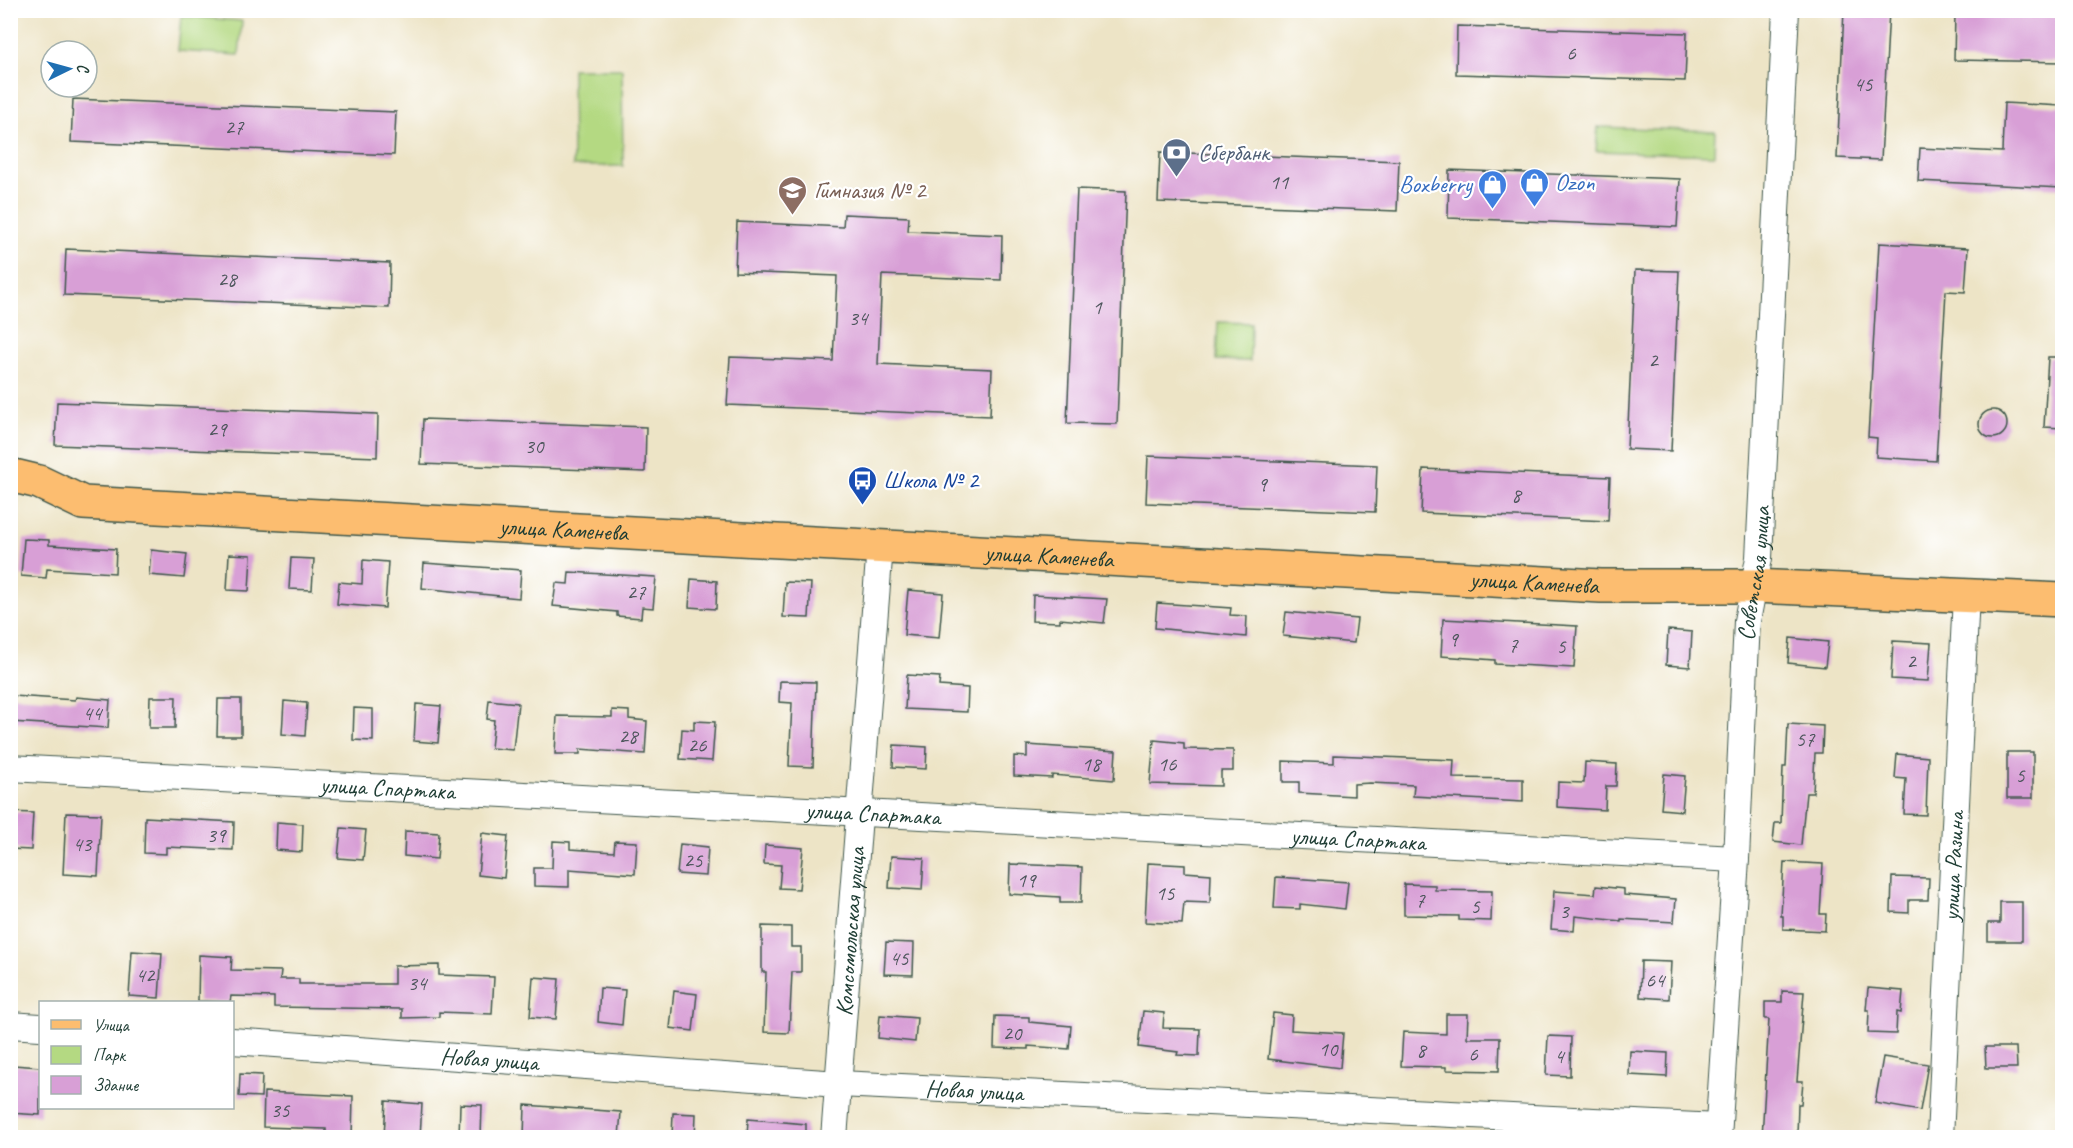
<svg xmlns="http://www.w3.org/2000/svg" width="2073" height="1148" font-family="Caveat,sans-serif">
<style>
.green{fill:#b4d982;stroke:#6a8b5b;stroke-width:1.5}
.building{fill:#d89fd6}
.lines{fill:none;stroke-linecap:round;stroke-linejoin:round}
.minor-casing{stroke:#3e564a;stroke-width:28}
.major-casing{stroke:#3e564a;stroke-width:36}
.minor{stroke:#fff;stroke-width:26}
.major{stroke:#fcbd6f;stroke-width:33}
.labels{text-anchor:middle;stroke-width:4.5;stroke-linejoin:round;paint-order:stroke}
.number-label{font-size:21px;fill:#4d565c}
.service-label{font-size:24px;fill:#4e5e75;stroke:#fff;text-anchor:start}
.shop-label{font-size:24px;fill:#366cbe;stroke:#fff;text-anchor:start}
.education-label{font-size:24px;fill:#785e54;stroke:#fff;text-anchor:start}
.transit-label{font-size:24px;fill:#164399;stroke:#fff;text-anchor:start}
.street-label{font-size:24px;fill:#1f3d34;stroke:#fff}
</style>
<rect width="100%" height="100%" fill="#fff"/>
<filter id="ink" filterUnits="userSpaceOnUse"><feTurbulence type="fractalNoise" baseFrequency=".0167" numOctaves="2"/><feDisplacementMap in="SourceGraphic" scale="12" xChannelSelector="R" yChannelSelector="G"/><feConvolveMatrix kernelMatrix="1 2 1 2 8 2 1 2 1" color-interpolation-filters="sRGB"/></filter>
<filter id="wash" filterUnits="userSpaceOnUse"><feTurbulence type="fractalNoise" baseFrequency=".008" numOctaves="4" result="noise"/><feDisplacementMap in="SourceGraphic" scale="24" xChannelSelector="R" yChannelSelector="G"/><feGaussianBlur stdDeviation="1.35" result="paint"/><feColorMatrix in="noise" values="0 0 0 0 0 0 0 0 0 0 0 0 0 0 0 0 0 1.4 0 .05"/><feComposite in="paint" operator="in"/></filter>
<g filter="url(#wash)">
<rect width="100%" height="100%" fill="#ede4c6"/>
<path class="green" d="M181 16 242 21 239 55 178 51Z
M572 69H622L623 166H573Z
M1598 127 1715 131 1714 155 1596 151Z
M1218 322 1251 323 1250 361 1216 360Z"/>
<g id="blocks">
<path class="building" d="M1844 10H1889L1881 160 1837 158Z
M1955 14 2062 16V62L1954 60Z
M1457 26 1687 33 1685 81 1456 74Z
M73 99 396 112 394 155 71 142Z
M2004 103 2062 106V188L1918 181 1920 148 2002 152Z
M1160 152 1399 161 1397 211 1158 202Z
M1449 170 1680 179 1677 227 1448 218Z
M1077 189 1126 191 1117 424 1067 423Z
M844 214 909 217 908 231 1002 235 1001 280 882 275 878 364 992 369 990 416 727 405 730 357 833 361 837 276 735 272 737 222 843 227Z
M1879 243 1968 248 1965 292 1946 291 1936 461 1876 457 1877 438 1868 437Z
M66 249 390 263 389 308 64 295Z
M1635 270 1679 271 1671 451 1627 449Z
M2048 357H2062V428L2044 427Z
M57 402 378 414 377 457 55 445Z
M1979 424a14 14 0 1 1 28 0a14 14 0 1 1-28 0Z
M423 419 646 427 645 472 421 464Z
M1148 456 1377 465 1375 512 1146 503Z
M1423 469 1610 477 1608 521 1421 513Z
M24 539 49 540V545L116 549 115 573 47 569 46 578 21 576Z
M151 550 187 554 184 578 149 575Z
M229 554 251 555 249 591 227 590Z
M291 558 314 559 312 590 289 589Z
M363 560 388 562 385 608 337 604 339 582 362 584Z
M424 563 521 570 519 598 422 588Z
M569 572 656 577 653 608 642 607 641 618 617 616V612L553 606 556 583 568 584Z
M691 579 717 581 716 609 689 607Z
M785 582 811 583 809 618 783 617Z
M908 590 943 593 939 638 904 635Z
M1033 595 1107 599 1104 623 1060 619V622L1032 621Z
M1157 603 1231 608 1230 615 1247 616 1246 637 1155 628Z
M1286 612 1357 619 1354 643 1283 636Z
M1443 619 1577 626 1574 668 1495 664V660L1441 656Z
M1668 630 1692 632 1690 667 1666 665Z
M1790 638 1828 642 1825 667 1788 663Z
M1893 641 1931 643 1928 681 1891 679Z
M907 675 940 677 939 686 968 688 967 712 905 709Z
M780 681 816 682 813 767 789 766 792 703 779 702Z
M13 696 75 700 76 697 110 700 108 728 11 722Z
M150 697H176L175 728H149Z
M218 699H241V736H217Z
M489 700 518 703 513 750 491 748 494 720 487 719Z
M284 701 307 703 305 736 282 734Z
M416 704 441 706 438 743 414 741Z
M354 708 373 709V741L353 740Z
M612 710 629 711V719L647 721 645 754 580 749V754H555L557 716 612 717Z
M694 721 715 722 712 761 680 759 682 729 694 730Z
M1788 724 1823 726 1822 753H1815L1813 793H1806L1801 845 1773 842 1775 823H1781L1783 767H1786Z
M1154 740 1184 743V749L1233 750V771H1221V786L1150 784Z
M894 745 927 747 926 769 893 767Z
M1027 745 1116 751 1114 780 1052 775V778L1014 776V756L1027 757Z
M2007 752H2033V798H2007Z
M1897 754 1928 757 1926 815 1904 814 1906 779 1895 778Z
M1334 755 1454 760 1453 778 1523 779V802L1413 796 1414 785 1370 783 1354 784V796L1299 793V782H1283V761L1334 763Z
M1585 762 1617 764 1616 786H1606L1605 810 1557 807 1558 782 1584 783Z
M1664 774 1685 776 1682 811 1661 809Z
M10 812 33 813 31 850 10 849Z
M66 813 101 814 98 876 63 874Z
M145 817 234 822 233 850 166 847V854L144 853Z
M277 822 303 824 302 852 276 850Z
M341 828 366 830 363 860 338 858Z
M405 831 439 833 437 859 404 856Z
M482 833 508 836 504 878 478 875Z
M553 841 570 842V849L614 852 615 841 637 842 635 874 569 869V887L534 886V868H552Z
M680 844 708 847 706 876 677 874Z
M765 845 803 848 799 889 779 888 781 865 764 864Z
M891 856 924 858 922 890 889 888Z
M1784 862 1823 864 1820 914H1826L1825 931 1783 929V916H1781Z
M1148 863 1185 865V872L1211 874 1210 903 1184 902 1182 924 1145 922Z
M1010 864 1082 867 1081 903H1060V897L1009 894Z
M1276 877 1348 882 1345 909 1300 904V909L1274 908Z
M1892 877 1929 878 1928 900H1909V913L1891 912Z
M1404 884 1435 885V890L1492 891 1491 921 1459 920V916L1404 915Z
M1596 886 1624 889V895L1676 899 1674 922 1621 919V921L1575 916 1574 931 1551 929 1554 891 1595 894Z
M2000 902H2022V941H1988V923H2000Z
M762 926 791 927V947H801V972H792L789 1033 764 1032 766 972H762Z
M886 942 914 943 913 975 884 974Z
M132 951 162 953 159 998 129 996Z
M199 955 232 957 231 970 281 971 280 979H299V984H394V966L439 965V975L494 977 492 1014 439 1012V1017L402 1018V1009L274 1007V997L231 996 230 1002 198 1001Z
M1641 961 1671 962 1669 999 1640 997Z
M533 977 559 979 556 1019 530 1017Z
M600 988 625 990 622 1025 598 1022Z
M1868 988 1903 991 1901 1013 1897 1012 1896 1034 1868 1033 1869 1010H1866Z
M674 991 697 994 693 1031 670 1028Z
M1782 991 1804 992 1797 1081H1803L1801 1104H1798L1797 1137H1762L1769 1019H1765V1002H1782Z
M1143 1011 1164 1013 1163 1028 1200 1029 1199 1056 1177 1055 1178 1052 1139 1047Z
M1273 1013 1292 1015 1291 1030 1343 1033 1340 1068 1268 1059Z
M1446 1014H1468L1467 1038H1500L1499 1071 1446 1070V1067L1401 1066 1403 1032 1446 1034Z
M880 1015 917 1018 915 1042 878 1038Z
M995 1016 1029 1017V1022L1071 1026 1069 1049 1028 1046V1049L994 1048Z
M1548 1036 1571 1037 1570 1076 1546 1075Z
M1985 1047H2016L2017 1068H1986Z
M1630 1051 1668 1053 1667 1077 1629 1075Z
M1883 1057 1928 1064 1920 1111 1875 1103Z
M13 1065 40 1067V1115L10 1113Z
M240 1074 262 1075 261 1097 239 1096Z
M264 1092 353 1096 352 1137H326V1129L263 1127Z
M386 1101 422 1104 420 1137H384Z
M460 1104 482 1105 481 1137H459Z
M525 1105 621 1112 619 1137H524Z
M673 1113 696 1114 695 1137H672Z
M748 1119 806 1124V1137H747Z"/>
</g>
</g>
<g filter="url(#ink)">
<use href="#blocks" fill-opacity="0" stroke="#3e564a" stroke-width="1.5"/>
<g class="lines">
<defs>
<g id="minor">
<path id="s1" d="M10 768 1736 859"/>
<path d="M10 1025 40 1027"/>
<path id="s2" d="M232 1041 839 1084 1718 1127"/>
<path id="s3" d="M834 1138 880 546"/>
<path id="s4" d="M1718 1138 1736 859 1747 621 1759 558 1786 10"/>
<path id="s5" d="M1940 1138 1966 595"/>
</g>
<g id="major">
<path id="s6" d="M10 475 39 482 83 503 1601 586H1754L2062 600"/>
</g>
</defs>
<use href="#minor" class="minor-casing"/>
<use href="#major" class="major-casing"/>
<use href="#minor" class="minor"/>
<use href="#major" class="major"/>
</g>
</g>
<defs>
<symbol id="bank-pin" viewBox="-11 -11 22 30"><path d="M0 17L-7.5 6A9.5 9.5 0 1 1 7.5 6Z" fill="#5c6f8a" stroke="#fff"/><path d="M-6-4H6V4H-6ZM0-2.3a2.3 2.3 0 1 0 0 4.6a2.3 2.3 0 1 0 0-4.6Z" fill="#fff"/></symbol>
<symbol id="shop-pin" viewBox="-11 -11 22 30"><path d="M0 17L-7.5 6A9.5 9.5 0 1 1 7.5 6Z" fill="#3f7fe0" stroke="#fff"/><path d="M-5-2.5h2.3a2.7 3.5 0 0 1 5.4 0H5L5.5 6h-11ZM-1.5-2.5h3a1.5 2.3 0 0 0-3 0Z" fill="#fff"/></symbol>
<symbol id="school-pin" viewBox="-11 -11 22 30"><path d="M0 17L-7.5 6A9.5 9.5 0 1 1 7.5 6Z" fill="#8d6e63" stroke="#fff"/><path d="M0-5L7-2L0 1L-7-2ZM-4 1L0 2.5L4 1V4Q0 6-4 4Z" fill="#fff"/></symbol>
<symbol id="bus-pin" viewBox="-11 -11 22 30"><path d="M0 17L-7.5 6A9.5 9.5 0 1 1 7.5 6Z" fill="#1a4fb4" stroke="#fff"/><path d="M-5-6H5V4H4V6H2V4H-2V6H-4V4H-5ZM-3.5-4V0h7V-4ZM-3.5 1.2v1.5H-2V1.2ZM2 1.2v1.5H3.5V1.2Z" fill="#fff"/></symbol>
</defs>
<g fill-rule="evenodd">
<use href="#bank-pin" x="1160" y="136" width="33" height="45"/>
<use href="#shop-pin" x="1518" y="166" width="33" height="45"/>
<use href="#shop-pin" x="1476" y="168" width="33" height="45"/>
<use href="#school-pin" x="776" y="174" width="33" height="45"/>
<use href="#bus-pin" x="846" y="464" width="33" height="45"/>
</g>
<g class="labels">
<g class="number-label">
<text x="1571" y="60">6</text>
<text x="1863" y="91">45</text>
<text x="234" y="134">27</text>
<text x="1279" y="189">11</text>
<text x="227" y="286">28</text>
<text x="1097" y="314">1</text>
<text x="858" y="325">34</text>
<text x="1653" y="367">2</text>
<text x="217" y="436">29</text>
<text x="534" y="453">30</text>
<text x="1262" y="491">9</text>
<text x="1516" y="502">8</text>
<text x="636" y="599">27</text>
<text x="1453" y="646">9</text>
<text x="1513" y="652">7</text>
<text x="1561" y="653">5</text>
<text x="1911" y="668">2</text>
<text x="92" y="720">44</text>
<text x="628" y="743">28</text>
<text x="1805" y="746">57</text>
<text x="697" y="752">26</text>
<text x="1091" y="771">18</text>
<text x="1167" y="771">16</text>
<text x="2020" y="782">5</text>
<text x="216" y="842">39</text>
<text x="82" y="851">43</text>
<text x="693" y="867">25</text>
<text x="1026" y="887">19</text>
<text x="1165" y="900">15</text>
<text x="1420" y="907">7</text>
<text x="1475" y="913">5</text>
<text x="1564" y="918">3</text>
<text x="899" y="965">45</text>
<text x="145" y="982">42</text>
<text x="1655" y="987">64</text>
<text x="417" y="990">34</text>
<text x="1012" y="1040">20</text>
<text x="1328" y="1056">10</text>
<text x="1421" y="1057">8</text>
<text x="1473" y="1061">6</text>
<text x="1559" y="1063">4</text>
<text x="280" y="1117">35</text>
</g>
<g class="service-label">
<text x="1198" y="160">Сбербанк</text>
</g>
<g class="shop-label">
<text x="1555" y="190">Ozon</text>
<text x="1472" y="192" text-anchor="end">Boxberry</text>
</g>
<g class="education-label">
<text x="814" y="198">Гимназия № 2</text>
</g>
<g class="transit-label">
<text x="883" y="488">Школа № 2</text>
</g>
<g class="street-label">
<text dy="8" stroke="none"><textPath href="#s6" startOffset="560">улица Каменева</textPath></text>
<text dy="8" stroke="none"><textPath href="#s6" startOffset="1046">улица Каменева</textPath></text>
<text dy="8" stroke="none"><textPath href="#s4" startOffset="566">Советская улица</textPath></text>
<text dy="8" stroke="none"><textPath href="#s6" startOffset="1532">улица Каменева</textPath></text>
<text dy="8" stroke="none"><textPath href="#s1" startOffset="378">улица Спартака</textPath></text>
<text dy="8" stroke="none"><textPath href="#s1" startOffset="864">улица Спартака</textPath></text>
<text dy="8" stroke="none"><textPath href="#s1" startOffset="1350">улица Спартака</textPath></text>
<text dy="8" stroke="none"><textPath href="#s5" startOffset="272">улица Разина</textPath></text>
<text dy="8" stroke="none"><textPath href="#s3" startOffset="207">Комсомольская улица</textPath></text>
<text dy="8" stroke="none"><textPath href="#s2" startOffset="258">Новая улица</textPath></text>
<text dy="8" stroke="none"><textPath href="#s2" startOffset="744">Новая улица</textPath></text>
</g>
</g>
<rect width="2073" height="1148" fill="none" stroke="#fff" stroke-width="36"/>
<rect x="39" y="1001" width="195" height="108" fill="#ffffff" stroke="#a5b1ae" stroke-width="1.5"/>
<rect x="51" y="1020" width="30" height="9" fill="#fcbd6f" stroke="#a5b1ae" stroke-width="1.5"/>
<text x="93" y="1031" font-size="18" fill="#1f3d34">Улица</text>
<rect x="51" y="1046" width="30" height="18" fill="#b4d982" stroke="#a5b1ae" stroke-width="1.5"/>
<text x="93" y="1061" font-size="18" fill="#1f3d34">Парк</text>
<rect x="51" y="1076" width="30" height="18" fill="#d89fd6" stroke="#a5b1ae" stroke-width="1.5"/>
<text x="93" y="1091" font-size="18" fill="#1f3d34">Здание</text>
<g transform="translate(69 69) rotate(85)"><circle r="28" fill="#ffffff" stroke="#a5b1ae" stroke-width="1.5"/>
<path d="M0-4.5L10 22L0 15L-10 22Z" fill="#1f6fb2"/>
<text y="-9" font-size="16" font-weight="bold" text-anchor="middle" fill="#1f3d34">С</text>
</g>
</svg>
